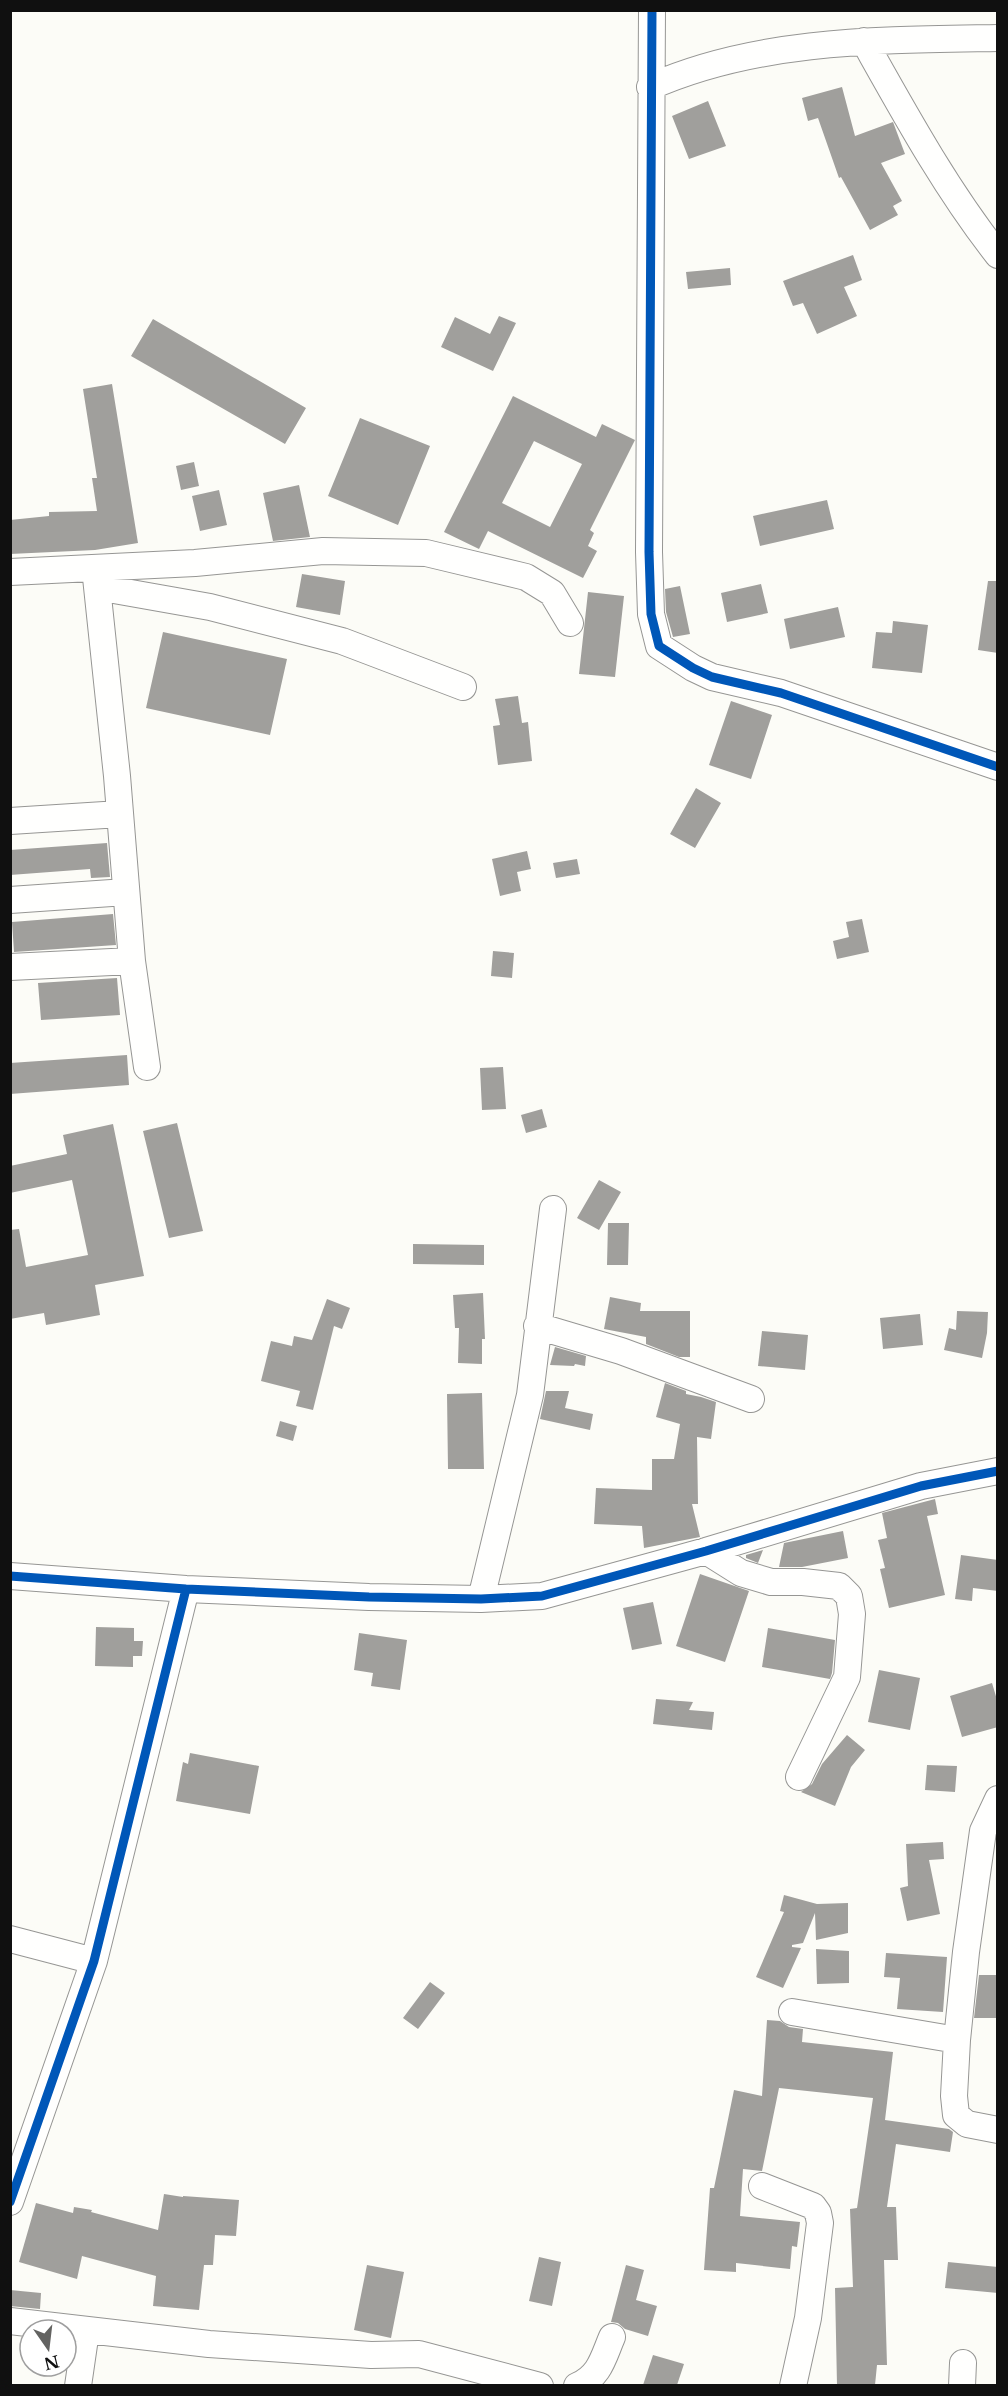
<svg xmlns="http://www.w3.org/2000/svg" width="1008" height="2396" font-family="'Libre Baskerville',serif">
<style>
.building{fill:#a09f9c;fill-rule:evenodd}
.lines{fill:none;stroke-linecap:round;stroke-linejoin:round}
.minor-casing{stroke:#969694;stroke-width:28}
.minor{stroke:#fffffe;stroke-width:26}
.cycleway-casing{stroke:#fff;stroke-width:13}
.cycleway{stroke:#0057b8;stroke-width:9}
</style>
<rect width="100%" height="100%" fill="#fcfcf7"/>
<path class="building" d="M842 87 855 136 893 122 905 154 881 163 902 201 893 206 898 215 870 230 841 177 839 178 818 118 808 121 802 98Z
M708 101 726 146 689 159 672 116Z
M853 255 862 280 844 287 857 316 817 334 803 303 793 306 783 281Z
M730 268 731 285 688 289 686 272Z
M499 316 516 323 493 371 441 347 455 317 490 334Z
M153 319 306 408 285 444 131 356Z
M112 384 138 543 95 550 10 554V520L49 516V512L97 511 92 478H97L83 389Z
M513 396 596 437 602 424 635 440 590 530 594 533 588 546 597 551 583 578 488 531 479 549 444 532ZM534 441 582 464 550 527 502 503Z
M360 418 430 446 398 525 328 496Z
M194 462 199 486 181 490 176 466Z
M299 485 310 537 273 541 263 493Z
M219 490 227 525 200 531 192 496Z
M827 500 834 529 760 546 753 516Z
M302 574 345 581 340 615 296 607Z
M988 581H998V653L978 650Z
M761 584 768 613 727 622 721 593Z
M680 586 690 634 673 637 666 612 665 589Z
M588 592 624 596 615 677 579 674Z
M838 607 845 637 790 649 784 619Z
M893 621 928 625 922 673 872 668 876 632 892 633Z
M163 632 287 659 270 735 146 708Z
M518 696 522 723 528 722 532 761 498 765 493 726 500 725 495 699Z
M731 701 772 715 751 779 709 765Z
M696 788 721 803 695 848 670 834Z
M107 843 110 877 91 878 90 869 10 875V850Z
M527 851 531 869 517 872 521 891 500 896 492 859Z
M577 859 580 874 556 878 553 863Z
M113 914 116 945 14 952 12 922Z
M862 919 869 952 837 959 833 941 849 937 846 922Z
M493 951 514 953 512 978 491 976Z
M117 978 120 1015 41 1020 38 983Z
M127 1055 129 1085 10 1094V1063Z
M503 1067 506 1109 482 1110 480 1068Z
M542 1109 547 1127 526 1133 521 1115Z
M177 1123 203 1231 169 1238 143 1131Z
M113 1124 144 1276 95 1285 100 1315 46 1325 44 1313 10 1319V1230L19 1229 26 1267 88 1255 72 1180 10 1193V1166L67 1154 63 1135Z
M599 1180 621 1192 599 1230 577 1218Z
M608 1223H629L628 1265H607Z
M413 1244 484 1245V1265L413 1264Z
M483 1293 485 1339H482V1364L458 1363 459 1328H455L453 1295Z
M610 1297 641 1303 640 1311H690V1357H679L646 1344V1337L604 1329Z
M327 1299 350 1308 342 1329 334 1326 313 1410 296 1406 300 1391 261 1381 271 1341 292 1346 294 1336 312 1340Z
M957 1311 988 1312 987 1333 982 1358 944 1350 949 1328 956 1330Z
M920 1314 923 1345 883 1349 880 1318Z
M762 1331 808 1335 805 1370 758 1366Z
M555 1347 586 1356 585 1366 575 1364 574 1366 550 1365Z
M665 1383 686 1391V1394L701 1397 716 1402 711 1439 697 1437 698 1504H692L700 1537 644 1548 642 1526 594 1524 596 1488 652 1490V1459H674L680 1424 656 1417Z
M546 1391H569L565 1408 593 1414 590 1430 540 1419Z
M482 1393 484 1469H448L447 1394Z
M280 1421 297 1426 293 1441 276 1436Z
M935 1499 938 1514 927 1516 945 1595 889 1608 880 1569 885 1568 878 1540 887 1538 882 1513Z
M843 1531 848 1558 802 1567H779L784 1543Z
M763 1550 758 1563 746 1558V1555Z
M961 1555 998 1560V1591L973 1588 972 1601 955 1599Z
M700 1574 749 1591 725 1662 676 1646Z
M653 1602 662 1644 632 1650 623 1608Z
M96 1627 134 1628V1641H143L142 1656H133V1667L95 1666Z
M768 1628 835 1640 832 1673 830 1679 762 1667Z
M359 1633 407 1640 400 1690 371 1686 373 1673 354 1670Z
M879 1670 920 1678 910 1730 868 1722Z
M992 1683 998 1703V1727L962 1737 950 1696Z
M656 1699 693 1702 689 1710 714 1712 712 1730 653 1724Z
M847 1735 865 1750 851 1767 835 1806 801 1792 812 1784 822 1764Z
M190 1753 259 1766 250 1814 176 1801 183 1762 188 1764Z
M927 1765 957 1766 955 1792 925 1790Z
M943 1842 944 1859 929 1860 940 1914 907 1921 900 1888 908 1886 906 1844Z
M784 1895 817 1904 848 1903V1933L816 1940 815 1913 803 1943 792 1945V1947L801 1948 783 1988 756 1977 784 1912 780 1911Z
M816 1949 849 1951V1983L817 1984Z
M886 1953 947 1957 943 2012 897 2009 900 1978 884 1977Z
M979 1975H998V2018H974Z
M430 1982 445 1993 418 2029 403 2018Z
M767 2020 780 2021 789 2027 803 2029 802 2042 893 2052 885 2120 949 2129 953 2132 950 2152 896 2144 887 2207H896L898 2260H884L887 2365H877L875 2385H837L835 2288 853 2287 850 2209 857 2208 873 2098 779 2088 762 2171 743 2169 740 2216 800 2222 797 2247 792 2246 790 2269 736 2263V2272L704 2270 710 2188H714L734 2090 762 2096Z
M164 2194 183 2197V2196L239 2200 236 2236 215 2235 213 2265H204L199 2310 153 2306 156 2276 82 2256 77 2279 19 2262 36 2203 73 2213 74 2207 92 2210 91 2212 158 2230Z
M539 2257 561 2262 552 2306 529 2301Z
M948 2262 998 2267V2293L945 2288Z
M367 2265 404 2272 391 2338 354 2330Z
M626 2265 644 2270 636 2300 657 2306 648 2336 625 2329 618 2323 611 2322Z
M10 2290 41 2293 40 2309 10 2306Z
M653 2355 684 2364 677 2385H643Z"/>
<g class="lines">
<defs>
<path id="minor" d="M652 10 649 552 651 614 659 646 693 668 712 677 781 693 998 767
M864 41C905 114 946 189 998 255
M650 87C758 39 881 40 998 38
M95 568 117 776 132 961 147 1067
M10 572 195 563 323 551 426 553 526 577 552 593 570 623
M97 587 210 607 342 641 463 687
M10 821 120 814
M10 900 126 892
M10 967 132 961
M537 1326 621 1351 751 1399
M706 1551 741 1573 771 1582H803L839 1586 849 1596 852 1614 847 1677 799 1777
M10 1576 186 1589 369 1597 481 1599 542 1596 706 1551 921 1486 998 1471
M481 1599 530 1395 553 1209
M998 1799 983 1831 966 1952 957 2040 954 2096 956 2115 967 2124 998 2130
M10 1939 94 1961
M792 2012 957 2040
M762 2186 813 2206 818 2213 820 2223 808 2318 793 2386
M10 2202 94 1961 186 1589
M10 2321 209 2344 371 2355 419 2354 540 2386
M78 2386 86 2331
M577 2386C600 2376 603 2358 612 2337
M962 2386 963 2363"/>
</defs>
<use href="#minor" class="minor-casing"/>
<use href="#minor" class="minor"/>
<defs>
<path id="cycleway" d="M652 10 649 552 651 614 659 646 693 668 712 677 781 693 998 767
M10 1576 186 1589 369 1597 481 1599 542 1596 706 1551 921 1486 998 1471
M10 2202 94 1961 186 1589"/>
</defs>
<use href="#cycleway" class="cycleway-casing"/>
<use href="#cycleway" class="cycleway"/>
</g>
<rect width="1008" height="2396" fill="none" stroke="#101010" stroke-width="24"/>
<g transform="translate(48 2348) rotate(166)"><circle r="28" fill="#ffffff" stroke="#9f9f9f" stroke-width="1.5"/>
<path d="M0-4.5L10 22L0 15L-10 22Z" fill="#636361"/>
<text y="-9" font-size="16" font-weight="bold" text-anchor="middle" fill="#101010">N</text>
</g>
</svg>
